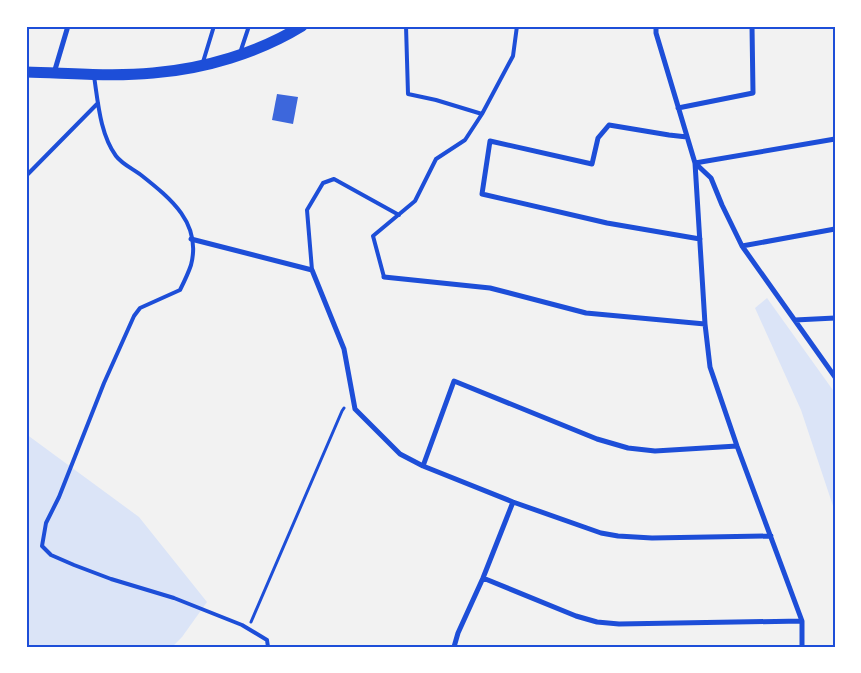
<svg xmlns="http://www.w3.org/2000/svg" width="861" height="673" font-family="Arial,sans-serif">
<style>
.green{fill:#dbe4f7}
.building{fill:#3d67dc}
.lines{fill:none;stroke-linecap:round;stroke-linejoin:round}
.path{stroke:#1d4ed8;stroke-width:3}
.service{stroke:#1d4ed8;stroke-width:4}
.minor{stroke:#1d4ed8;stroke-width:5}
.primary{stroke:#1d4ed8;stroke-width:11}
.neatline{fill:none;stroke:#1d4ed8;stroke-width:2}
</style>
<rect width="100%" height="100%" fill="#f2f2f2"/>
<path class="green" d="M767 298 835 393V512L801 410 755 308Z
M26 434 139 517 207 602 182 637 172 647H26Z"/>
<path class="building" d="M277 94 298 97 293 124 272 120Z"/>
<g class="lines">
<path class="path" d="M251 622 342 411 344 408"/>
<path class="service" d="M406 26 408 94 436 100 482 114
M240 53 249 26
M203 62 214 26
M94 76C98 102 100 134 116 156 122 164 133 169 141 175 170 198 202 223 191 265 188 274 184 282 180 290L140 308 134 316 104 383 59 497 46 523 42 546 51 555 74 565 111 579 174 598 242 625 267 640 268 647
M26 176 98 103
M312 270 307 210 323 183 334 179 399 215
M384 277 373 236 415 201 436 159 465 140 482 114 513 56 517 26"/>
<path class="minor" d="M656 26V33L695 163 705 324 710 367 737 446 802 621V647
M54 73 68 26
M678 108 753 93 752 26
M687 137 669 135 609 125 598 138 592 164 490 141 482 194 607 223 700 239
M695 163 711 178 722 205 742 246 835 377
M695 163 835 139
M191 239 312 270 344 349 355 409 400 454 423 466 513 502 601 533 618 536 652 538 771 536
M742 246 835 229
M384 277 490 288 586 313 705 324
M795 320 835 318
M423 466 454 381 597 439 628 448 655 451 737 446
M483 578 576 616 597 622 619 624 802 621
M454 647 458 633 483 578 513 502"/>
<path class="primary" d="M26 72C68 73 111 77 153 73 204 69 258 53 302 26"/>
</g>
<rect width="861" height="673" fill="none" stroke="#ffffff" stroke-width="55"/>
<rect x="28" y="28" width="806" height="618" class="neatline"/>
</svg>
